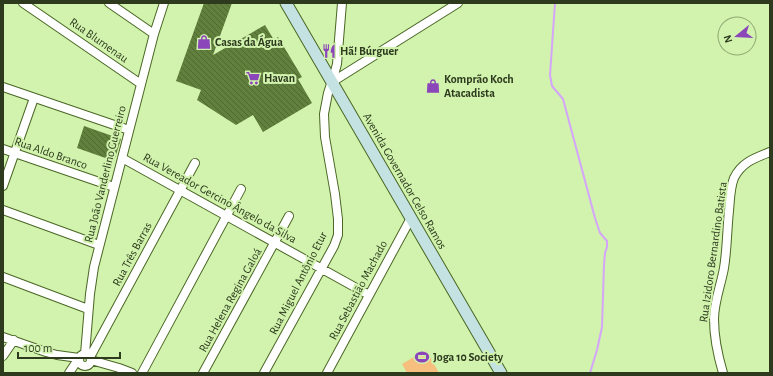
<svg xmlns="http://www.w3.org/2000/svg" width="773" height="376" font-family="'Alegreya Sans',sans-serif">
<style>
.green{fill:#f7bf7e}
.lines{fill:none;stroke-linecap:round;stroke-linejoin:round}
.stream{stroke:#d4a5f9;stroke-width:2}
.building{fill:url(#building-back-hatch)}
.minor-casing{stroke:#4b6725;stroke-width:10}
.secondary-casing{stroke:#4b6725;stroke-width:13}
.minor{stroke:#fff;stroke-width:8}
.secondary{stroke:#c3e2e1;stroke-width:11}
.labels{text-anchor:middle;stroke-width:4;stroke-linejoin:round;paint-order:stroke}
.street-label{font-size:12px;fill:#2d3a1e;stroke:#d1f3ad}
.poi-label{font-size:12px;font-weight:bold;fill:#2d3a1e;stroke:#d1f3ad;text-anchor:start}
</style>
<defs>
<pattern id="building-back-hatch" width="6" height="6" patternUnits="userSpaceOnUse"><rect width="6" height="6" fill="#617f3d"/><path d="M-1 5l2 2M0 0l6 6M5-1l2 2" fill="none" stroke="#506933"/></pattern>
</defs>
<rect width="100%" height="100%" fill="#d1f3ad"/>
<path class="green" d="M426 350 439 373H407L402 364Z"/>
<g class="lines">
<path class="stream" d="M555 3 550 75 552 86 563 99 595 218 600 233 607 241V247L605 253 604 265 602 327 597 350 590 373"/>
</g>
<path class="building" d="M204 3H232L213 55 265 25 274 40 278 37 302 77 298 79 312 103 263 132 253 115 236 125 197 100 201 90 176 81Z
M84 126 121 139 114 161 77 148Z"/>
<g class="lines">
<defs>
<path id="minor" d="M23 3 141 84
M109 3 154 34
M332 82 458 3
M3 87 129 130
M3 149 114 187
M122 158 369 295
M3 186 34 98
M3 210 99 245
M3 277 88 309
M3 337 46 352 57 355 79 358 69 373
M85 354 90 294 94 267 154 34 164 3
M79 360a6 6 0 1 1 12 0a6 6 0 1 1-12 0Z
M3 356 14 340
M90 357 195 163
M91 360 119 368 132 373
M142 373 241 189
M203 373 289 216
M264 373 334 246 338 235V219L335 194 325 137 324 114 328 93 334 75 337 64 342 3
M327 373 411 218
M723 373C718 356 714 337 714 319 714 302 721 285 724 268 727 250 727 230 729 211 730 200 730 188 734 178 742 162 755 158 770 152"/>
<path id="secondary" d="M286 3 501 373"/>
</defs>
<use href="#minor" class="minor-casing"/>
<use href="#secondary" class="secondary-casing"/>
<use href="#minor" class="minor"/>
<use href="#secondary" class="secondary"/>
</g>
<defs>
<symbol id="shop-bare" viewBox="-9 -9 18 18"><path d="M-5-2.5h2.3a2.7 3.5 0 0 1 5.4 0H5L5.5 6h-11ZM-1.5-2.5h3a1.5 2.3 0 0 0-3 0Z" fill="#8b46ba" stroke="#d1f3ad" stroke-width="2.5" paint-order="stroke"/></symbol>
<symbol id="restaurant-bare" viewBox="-9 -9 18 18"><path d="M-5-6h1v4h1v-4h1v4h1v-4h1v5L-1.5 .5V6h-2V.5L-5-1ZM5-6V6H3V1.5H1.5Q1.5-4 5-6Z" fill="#8b46ba" stroke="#d1f3ad" stroke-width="2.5" paint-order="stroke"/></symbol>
<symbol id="supermarket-bare" viewBox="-9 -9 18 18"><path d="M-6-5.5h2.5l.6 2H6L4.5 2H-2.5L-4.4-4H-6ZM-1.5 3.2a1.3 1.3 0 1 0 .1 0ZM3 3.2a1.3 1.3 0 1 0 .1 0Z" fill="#8b46ba" stroke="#d1f3ad" stroke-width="2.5" paint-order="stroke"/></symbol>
<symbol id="stadium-bare" viewBox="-9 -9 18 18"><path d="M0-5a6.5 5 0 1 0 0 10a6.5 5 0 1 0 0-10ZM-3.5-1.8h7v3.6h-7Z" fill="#8b46ba" stroke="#d1f3ad" stroke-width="2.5" paint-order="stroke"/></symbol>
</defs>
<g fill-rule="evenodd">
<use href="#shop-bare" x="194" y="32" width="20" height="20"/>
<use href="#restaurant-bare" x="319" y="41" width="20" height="20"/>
<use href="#supermarket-bare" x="243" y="68" width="20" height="20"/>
<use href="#shop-bare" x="423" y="76" width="20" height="20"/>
<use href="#stadium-bare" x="412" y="347" width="20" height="20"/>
</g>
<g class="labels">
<g class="street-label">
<text transform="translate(99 40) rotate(35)" y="4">Rua Blumenau</text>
<text transform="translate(51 153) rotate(19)" y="4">Rua Aldo Branco</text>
<text transform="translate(105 174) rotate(-76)" y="4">Rua João Vanderlino Guerreiro</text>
<text transform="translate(405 181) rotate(60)" y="4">Avenida Governador Celso Ramos</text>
<text transform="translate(220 198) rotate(29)" y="4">Rua Vereador Gercino Ângelo da Silva</text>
<text transform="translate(713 252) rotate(-82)" y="4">Rua Izidoro Bernardino Batista</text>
<text transform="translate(132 254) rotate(-62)" y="4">Rua Três Barras</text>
<text transform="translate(298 283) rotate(-63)" y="4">Rua Miguel Antônio Etur</text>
<text transform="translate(358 290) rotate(-62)" y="4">Rua Sebastião Machado</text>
<text transform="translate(230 300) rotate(-61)" y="4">Rua Helena Regina Galoá</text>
</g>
<g class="poi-label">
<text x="215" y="46">Casas da Água</text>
<text x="340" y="55">Hã! Búrguer</text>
<text x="264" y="82">Havan</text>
<text x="444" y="83">Komprão Koch<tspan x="444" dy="14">Atacadista</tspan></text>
<text x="433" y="361">Joga 10 Society</text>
</g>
</g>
<rect width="773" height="376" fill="none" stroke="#2d3a1e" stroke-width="8"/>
<g transform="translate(737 36) rotate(252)"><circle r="19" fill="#d1f3ad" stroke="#8fa974"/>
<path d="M0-3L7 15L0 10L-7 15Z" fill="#8b46ba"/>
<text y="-6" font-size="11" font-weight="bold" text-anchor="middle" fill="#2d3a1e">N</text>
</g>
<path d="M18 352v6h102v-6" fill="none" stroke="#2d3a1e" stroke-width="2"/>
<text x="24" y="352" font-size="12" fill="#2d3a1e" stroke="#d1f3ad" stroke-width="3" paint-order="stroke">100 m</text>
</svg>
